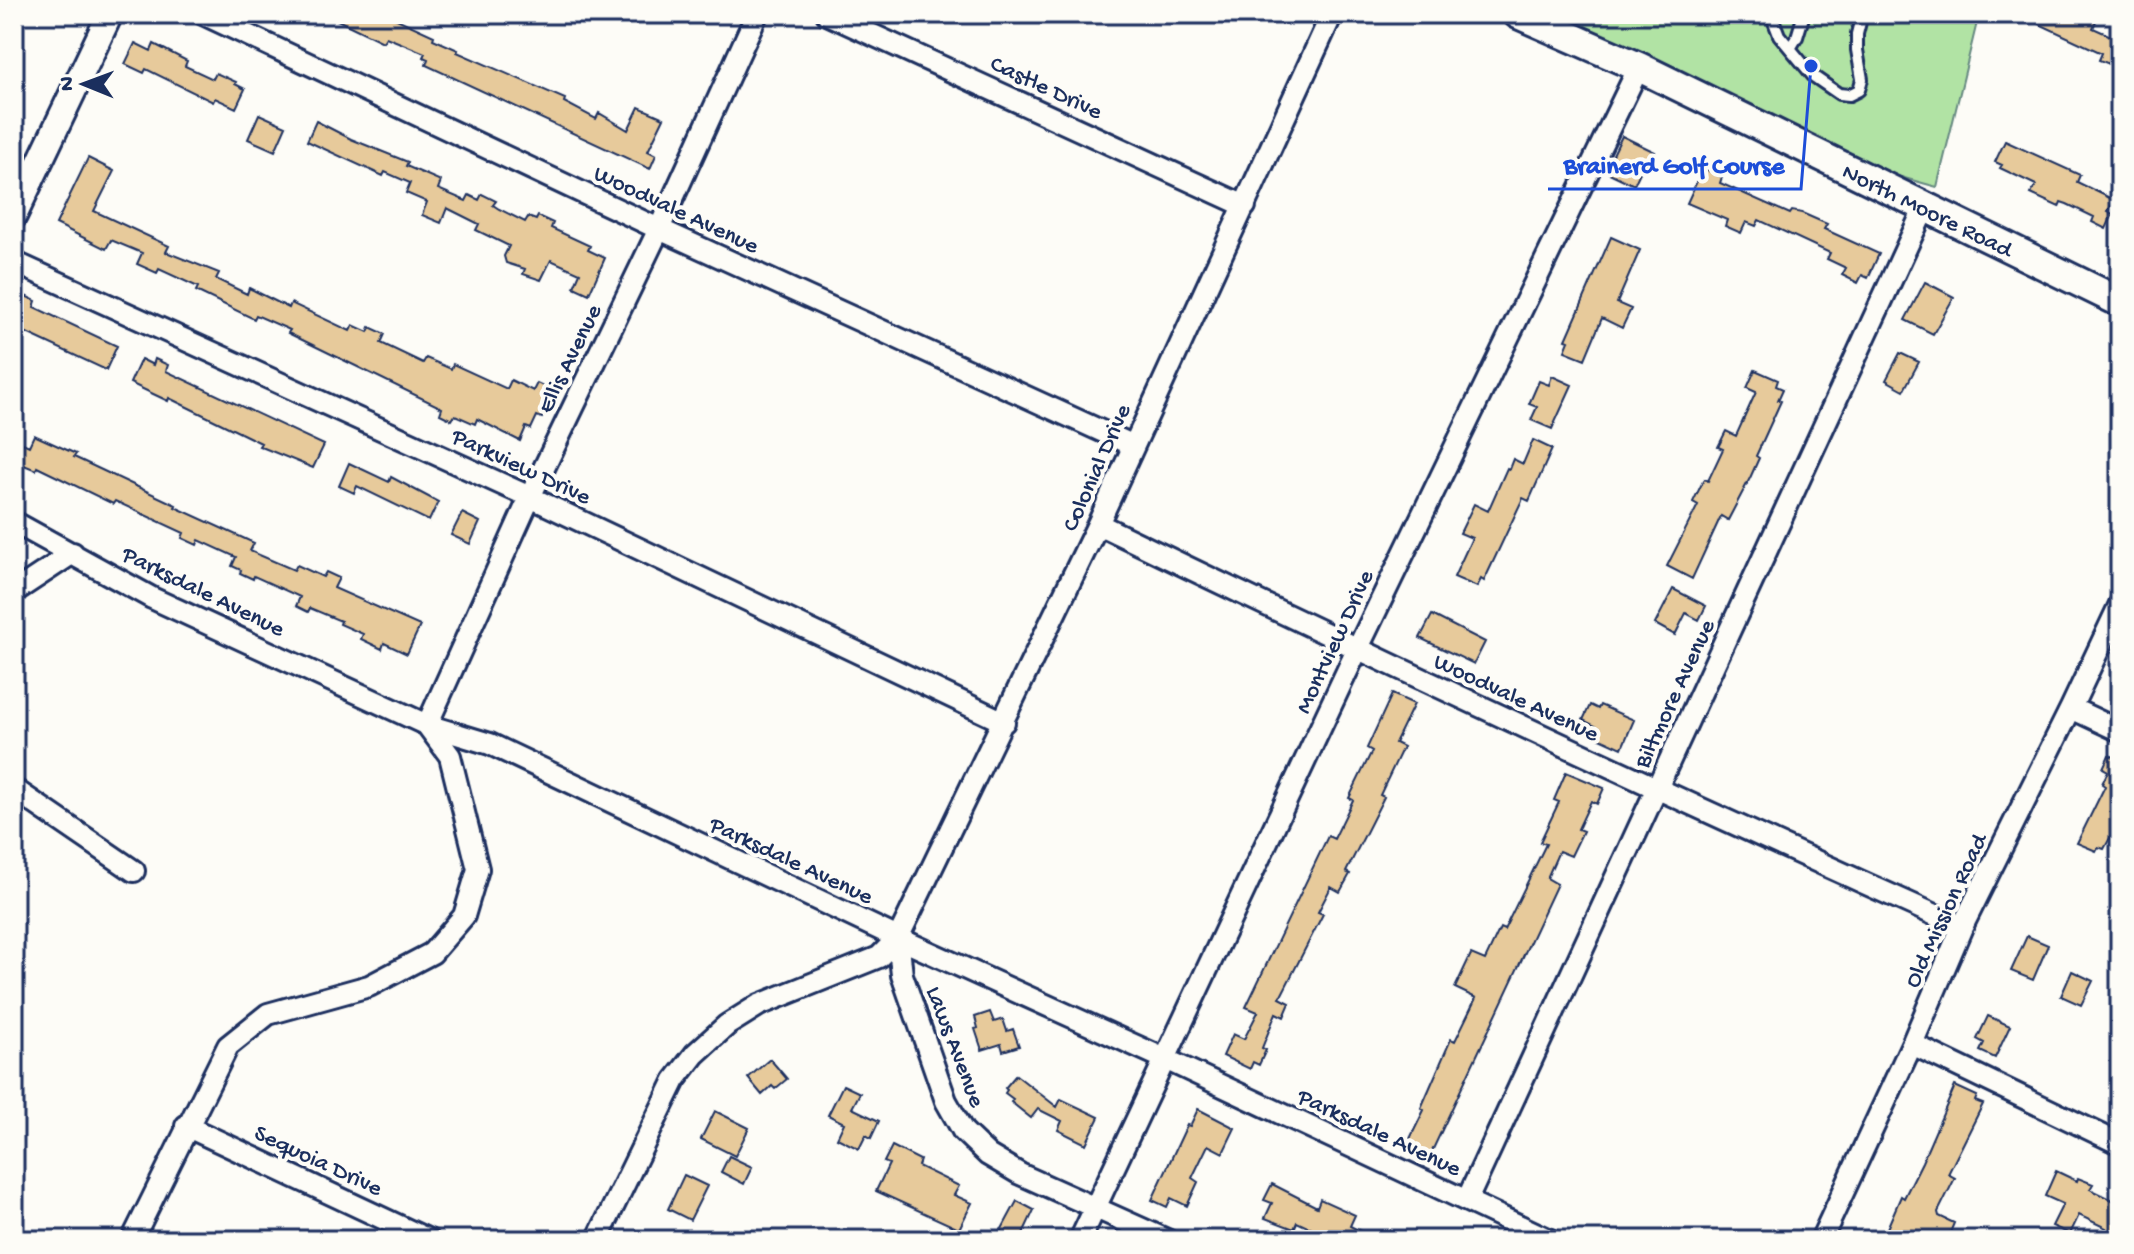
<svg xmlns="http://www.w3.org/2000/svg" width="2134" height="1254" font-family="'Gochi Hand',sans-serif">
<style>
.green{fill:#b1e3a4;stroke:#668981;stroke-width:2}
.building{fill:#e7ca9b;stroke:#1b2f5e;stroke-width:2}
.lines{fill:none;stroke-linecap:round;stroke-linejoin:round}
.service-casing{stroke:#1b2f5e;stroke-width:16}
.minor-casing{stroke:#1b2f5e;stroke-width:26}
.tertiary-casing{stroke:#1b2f5e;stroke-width:30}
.secondary-casing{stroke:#1b2f5e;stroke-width:34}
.service{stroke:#fdfcf7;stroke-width:10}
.minor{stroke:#fdfcf7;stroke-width:20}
.tertiary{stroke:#fdfcf7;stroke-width:24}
.secondary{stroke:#fdfcf7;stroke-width:28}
.labels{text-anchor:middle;stroke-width:8;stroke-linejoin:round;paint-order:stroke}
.street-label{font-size:24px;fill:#1b2f5e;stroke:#fdfcf7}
.leader{fill:none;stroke:#1d4ed8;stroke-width:3}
.callout-dot{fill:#1d4ed8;stroke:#fdfcf7;stroke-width:3}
.callout-label{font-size:26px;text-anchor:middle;font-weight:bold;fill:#1d4ed8;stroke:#fdfcf7;stroke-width:8;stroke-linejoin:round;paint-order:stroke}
</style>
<rect width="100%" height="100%" fill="#fdfcf7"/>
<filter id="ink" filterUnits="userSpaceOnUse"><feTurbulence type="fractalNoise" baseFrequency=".0125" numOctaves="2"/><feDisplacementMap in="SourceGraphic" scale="16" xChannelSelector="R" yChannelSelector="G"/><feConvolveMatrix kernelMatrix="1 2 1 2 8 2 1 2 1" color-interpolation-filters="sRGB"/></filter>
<g filter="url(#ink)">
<path class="green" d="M1547 14H1979L1937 187 1879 171Z"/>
<path class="building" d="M325 14H386L434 36 433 39 458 50 457 52 565 99 564 102 596 119 599 113 628 130 639 107 664 118 648 151 656 155 650 169 426 65 428 59 423 57 425 53 386 37 383 42Z
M2018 14H2080L2096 21 2093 28 2120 40V68L2099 60 2102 53Z
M135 43 151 51 154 44 187 61 185 66 213 79 216 73 236 82 235 84 245 89 236 108 215 98 213 102 146 69 144 73 125 64Z
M259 114 286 126 275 151 248 139Z
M316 121 351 139 408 162 406 166 441 181 438 189 466 201 469 195 479 200 482 194 496 201 493 205 499 209 525 222 528 217 536 220 538 216 553 223 551 228 590 246 588 250 605 258 589 294 574 287 580 273 551 260 541 280 523 274 525 269 506 263 504 256 509 246 476 230 479 224 447 208 441 223 422 215 427 202 406 193 410 183 385 172 383 176 307 141Z
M1622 136 1655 152 1646 170 1642 168 1634 185 1605 171Z
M2005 141 2080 175 2077 182 2114 200 2108 212 2113 214 2106 229 2092 222 2094 217 2067 204 2061 202 2059 207 2031 194 2036 185 2000 168 2002 165 1995 162Z
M88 158 114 171 94 211 169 246 166 252 219 273 216 279 247 294 249 288 289 308 291 303 350 331 353 325 368 332 370 327 385 334 381 343 423 363 426 358 451 369 453 364 507 389 511 380 533 391 537 383 554 391 542 418 537 416 531 429 526 427 520 441 477 419 475 424 455 415 452 420 440 414 442 408 288 333 290 330 256 315 254 319 196 291 198 287 159 269 157 273 137 264 142 253 111 240 106 249 56 224Z
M1703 168 1722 177 1720 183 1790 214 1792 211 1802 213 1827 224 1824 229 1879 254 1868 278 1862 275 1858 283 1842 275 1846 268 1827 259 1830 253 1759 220 1756 226 1746 222 1741 233 1725 226 1727 220 1687 203Z
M1611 237 1640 250 1617 303 1631 309 1622 328 1602 318 1585 359 1565 351 1569 341 1566 340Z
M1925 282 1954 297 1933 334 1905 320Z
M19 293 36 301 34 307 117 346 106 370 14 327V305Z
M1900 353 1919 362 1904 390 1886 380Z
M141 359 153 365 155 359 168 365 166 371 324 445 313 468 259 446 261 443 169 398 168 401 130 383Z
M1755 370 1778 380 1776 386 1783 389 1778 400 1781 401 1756 456 1759 458 1750 478 1728 520 1721 516 1692 579 1667 566 1698 505 1693 502 1704 479 1708 481 1723 449 1718 447 1726 431 1736 436 1756 392 1747 388Z
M1552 376 1572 385 1552 429 1531 420 1537 407 1529 404 1539 381 1549 385Z
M34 435 76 454 74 457 176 505 175 507 254 543 250 551 294 570 297 565 323 577 326 572 339 578 334 588 420 626 407 654 384 643 382 649 361 639 363 634 340 624 341 621 310 608 308 612 296 606 300 597 254 576 253 579 240 573 241 570 232 566 236 557 199 540 197 545 182 538 184 533 115 501 113 504 37 467 36 470 14 461V439L29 446Z
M1533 440 1552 449 1529 501 1523 498 1484 581 1481 579 1477 587 1454 577 1472 538 1460 533 1474 504 1488 511 1507 468 1509 469 1513 459 1523 464Z
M349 463 389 482 391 477 438 502 429 521 357 486 354 493 339 486Z
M462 513 480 522 470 544 451 535Z
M1673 589 1706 606 1699 620 1686 613 1675 635 1655 624Z
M1432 615 1485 642 1474 664 1420 638Z
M1392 694 1414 704 1395 743 1403 747 1380 795 1384 797 1346 872 1350 874 1340 892 1331 887 1318 912 1323 914 1280 998 1290 1003 1284 1017 1276 1013 1262 1048 1266 1050 1259 1065 1253 1062 1250 1069 1223 1056 1233 1034 1244 1039 1258 1012 1246 1007 1328 836 1334 839 1353 800 1349 798 1372 751 1367 748Z
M1590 705 1598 709 1600 705 1634 720 1622 748 1596 736 1599 728 1583 720Z
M2120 745V829L2116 827 2104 849 2098 847 2096 851 2077 843 2105 786 2102 784 2108 771 2103 768 2109 755 2114 757Z
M1566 772 1604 788 1597 804 1591 801 1578 829 1583 831 1571 856 1559 851 1547 878 1557 884 1427 1162 1404 1151 1424 1110 1421 1108 1451 1039 1455 1041 1476 998 1455 988 1471 954 1485 960 1500 928 1504 930 1546 844 1540 842 1559 802 1554 800Z
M2027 936 2048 945 2033 980 2011 971Z
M2072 971 2093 981 2081 1005 2061 996Z
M990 1012 994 1022 1003 1019 1007 1031 1013 1029 1019 1046 1003 1051 1001 1044 982 1050 975 1029 978 1028 975 1017Z
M1988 1016 2010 1026 1995 1058 1980 1051 1984 1043 1977 1039Z
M770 1059 787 1079 775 1089 772 1086 762 1095 748 1078Z
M1016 1075 1057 1107 1061 1099 1099 1117 1086 1144 1058 1130 1062 1121 1038 1109 1031 1118 1011 1102 1013 1099 1005 1093 1007 1090 1005 1088Z
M843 1085 860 1093 852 1108 879 1121 871 1138 866 1135 859 1149 837 1138 844 1123 828 1115Z
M1955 1086 1977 1096 1975 1101 1983 1104 1948 1174 1955 1178 1938 1212 1939 1216 1954 1223 1947 1240H1882L1901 1196 1904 1198 1922 1162Z
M1198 1109 1235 1128 1223 1153 1208 1145 1192 1178 1198 1182 1187 1206 1171 1198 1167 1207 1152 1200 1187 1125 1190 1126Z
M715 1111 749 1128 735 1156 701 1139Z
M892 1146 920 1160 918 1166 959 1186 954 1195 972 1203 959 1229 876 1191 889 1164 884 1162Z
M729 1156 752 1167 744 1184 721 1172Z
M2056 1171 2077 1181 2078 1178 2093 1184 2090 1189 2119 1203 2120 1200V1240H2101L2106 1228 2079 1215 2070 1234 2052 1226 2063 1204 2045 1196Z
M684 1175 707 1186 690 1220 668 1209Z
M1272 1184 1317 1207 1320 1199 1355 1215 1350 1226 1379 1240H1325L1327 1236 1297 1222 1294 1229 1265 1218 1272 1203 1264 1200Z
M1017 1201 1034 1210 1020 1240H996Z"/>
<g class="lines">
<defs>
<path id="service" d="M1771 14 1779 35 1813 76 1839 94 1849 95 1859 90 1862 79 1857 50V34L1861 18 1859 14
M1791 47 1797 37 1804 14"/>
<path id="minor" d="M203 14 659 229 1132 445
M827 14 1245 206
M14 262 530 497 1004 722
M14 522 152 598 427 725 490 744 898 938 1165 1059 1550 1240
M1098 524C1384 663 1672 797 1962 927
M14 592 73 553
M2071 708 2120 731
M14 789 134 871
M898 938 902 975 946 1101 963 1131 988 1155 1020 1174 1167 1240
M1912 1044 2120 1144
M186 1126 429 1240
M1467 1200 1925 207
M132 1240 228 1046 268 1014 369 986 432 953 464 916 478 869 450 756 427 725 530 497 659 229 757 14
M597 1240 675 1080 695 1054 727 1025 759 1005 879 957 898 938 1098 524 1332 14
M1080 1240 1357 650 1639 67
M1821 1240 1912 1044 1962 927 2071 708 2120 604"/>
<path id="tertiary" d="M14 216 110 14"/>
<path id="secondary" d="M1518 14 1639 67 2120 302"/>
</defs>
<use href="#service" class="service-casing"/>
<use href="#minor" class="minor-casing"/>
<use href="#tertiary" class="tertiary-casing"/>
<use href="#secondary" class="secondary-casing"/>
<use href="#service" class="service"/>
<use href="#minor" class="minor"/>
<use href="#tertiary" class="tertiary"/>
<use href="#secondary" class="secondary"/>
</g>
</g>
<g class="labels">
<g class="street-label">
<text transform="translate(1047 86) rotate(25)" y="8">Castle Drive</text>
<text transform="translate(677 208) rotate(25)" y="8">Woodvale Avenue</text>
<text transform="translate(1928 209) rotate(26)" y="8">North Moore Road</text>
<text transform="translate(568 358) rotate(-64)" y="8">Ellis Avenue</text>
<text transform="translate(522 465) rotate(25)" y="8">Parkview Drive</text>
<text transform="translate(1095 467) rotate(-66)" y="8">Colonial Drive</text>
<text transform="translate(204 590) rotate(26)" y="8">Parksdale Avenue</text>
<text transform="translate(1333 641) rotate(-65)" y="8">Montview Drive</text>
<text transform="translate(1673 693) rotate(-65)" y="8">Biltmore Avenue</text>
<text transform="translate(1517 696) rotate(25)" y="8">Woodvale Avenue</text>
<text transform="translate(792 859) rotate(25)" y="8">Parksdale Avenue</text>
<text transform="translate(1944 910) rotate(-65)" y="8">Old Mission Road</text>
<text transform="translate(957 1046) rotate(69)" y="8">Laws Avenue</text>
<text transform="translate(1380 1131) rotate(25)" y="8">Parksdale Avenue</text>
<text transform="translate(319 1159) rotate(25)" y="8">Sequoia Drive</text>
</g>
</g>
<path class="leader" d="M1811 66L1801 189H1548"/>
<circle class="callout-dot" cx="1811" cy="66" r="8"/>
<g class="callout-label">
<text x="1674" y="173">Brainerd Golf Course</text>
</g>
<rect width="2134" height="1254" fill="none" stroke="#fdfcf7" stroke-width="48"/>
<rect x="24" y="24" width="2086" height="1206" fill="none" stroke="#1b2f5e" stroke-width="3" filter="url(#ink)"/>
<g transform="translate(84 84) rotate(271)" stroke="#fdfcf7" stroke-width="6" paint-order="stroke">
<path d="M0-6L14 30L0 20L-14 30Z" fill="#1b2f5e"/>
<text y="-12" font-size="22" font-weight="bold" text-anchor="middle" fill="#1b2f5e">N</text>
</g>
</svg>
